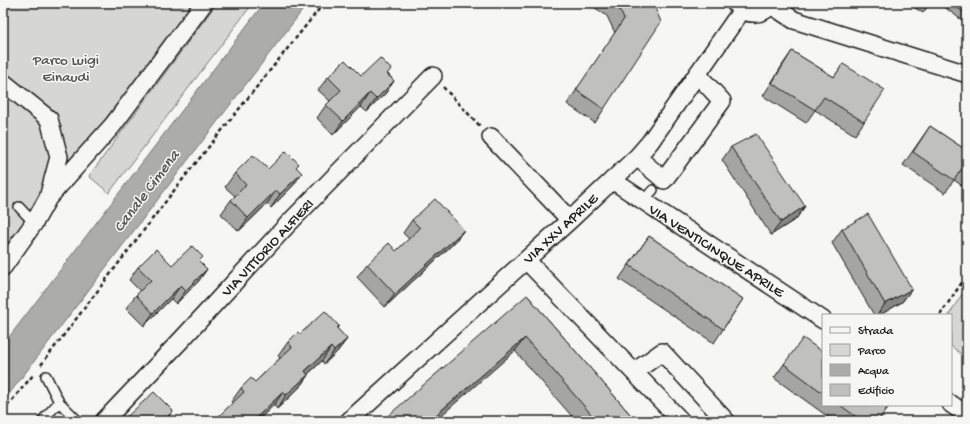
<svg xmlns="http://www.w3.org/2000/svg" width="970" height="424" font-family="'Gochi Hand',sans-serif">
<style>
.green{fill:#d6d6d2;stroke:#797977}
.water{fill:#acaca9;stroke:#727271}
.lines{fill:none;stroke-linecap:round;stroke-linejoin:round}
.service-casing{stroke:#1c1c1c;stroke-width:12}
.minor-casing{stroke:#1c1c1c;stroke-width:20}
.path{stroke:#1c1c1c;stroke-width:2.5;stroke-dasharray:4 3;stroke-linecap:butt}
.service{stroke:#f6f6f2;stroke-width:9}
.minor{stroke:#f6f6f2;stroke-width:17}
.wall{fill:#a5a5a3;stroke:#1c1c1c}
.shaded-wall{fill:#868684;stroke:#1c1c1c}
.building{fill:#c0c0bd;stroke:#1c1c1c}
.labels{text-anchor:middle;stroke-width:3;stroke-linejoin:round;paint-order:stroke}
.park-label{font-size:15px;fill:#545453;stroke:#f6f6f2}
.street-label{font-size:15px;fill:#1c1c1c;stroke:#f6f6f2}
.water-label{font-size:16px;font-style:italic;fill:#565654;stroke:#f6f6f2}
</style>
<rect width="100%" height="100%" fill="#f6f6f2"/>
<filter id="ink" filterUnits="userSpaceOnUse"><feTurbulence type="fractalNoise" baseFrequency=".025" numOctaves="2"/><feDisplacementMap in="SourceGraphic" scale="8" xChannelSelector="R" yChannelSelector="G"/><feConvolveMatrix kernelMatrix="1 2 1 2 8 2 1 2 1" color-interpolation-filters="sRGB"/></filter>
<g filter="url(#ink)">
<path class="green" d="M3 3H198L97 131 74 157 3 258Z
M217 3H253L109 193 89 176Z
M967 286V359L951 346V315H949Z"/>
<path class="water" d="M264 3H308L3 402V345Z"/>
<g class="lines">
<defs>
<path id="service" d="M643 201 653 190
M19 207 34 223
M46 376 59 402 78 421
M42 421 59 402"/>
<path id="minor" d="M735 3C744 16 764 17 772 3
M771 5 794 20 967 74
M3 82 49 119 59 157 48 198 34 223 3 267
M491 137 570 220
M637 157 664 180 722 101 697 74
M612 180 823 320
M48 198 113 125 204 3
M526 260 681 421
M634 372 662 352 726 421
M951 404 967 415
M104 421 183 338 288 224 385 125 433 76
M349 421 570 220 637 157 650 142 742 10"/>
</defs>
<use href="#service" class="service-casing"/>
<use href="#minor" class="minor-casing"/>
<path class="path" d="M443 87 481 127
M940 315 967 275
M41 365 179 184 324 3
M3 411 34 374"/>
<use href="#service" class="service"/>
<use href="#minor" class="minor"/>
</g>
<path class="wall" d="M588 3H653L604 109 595 123 567 104 615 33 607 16Z
M907 3H930L923 13Z
M939 3H967V24Z
M792 51 834 77 843 64 864 122 855 135 815 110 806 123 763 96 783 64Z
M388 74 394 81 385 94 367 112 361 107 333 135 317 118 326 105 330 101 318 90 328 77 361 76Z
M930 126 966 150 967 148V189L954 180 945 193 903 165Z
M731 147 805 206 796 219 771 235 722 160Z
M299 164 296 167 293 186 271 208 267 204 239 231 221 214 231 200 235 196 225 187 235 173 268 169Z
M412 220 464 230 454 243 385 307 357 277 367 264 396 251 409 239 403 233Z
M842 229 912 289 902 302 880 315H874L832 243Z
M649 236 743 299 714 343 619 279Z
M200 262 207 269 198 282 176 304 171 299 144 326 126 308 136 295 140 291 129 280 138 267 172 265Z
M527 295 636 421H576L515 351Z
M337 329 347 339 337 352 324 364 322 361 308 374V375L299 388 277 409 274 405 257 421H215L220 415 233 403 231 402 241 388 255 382 280 358 278 356 288 342 300 334Z
M823 352V405H890L878 421H834L774 378 784 364Z"/>
<path class="shaded-wall" d="M394 81 385 94 367 112 376 99Z
M370 93 361 107 333 135 343 121Z
M302 173 293 186 271 208 280 194Z
M276 190 267 204 239 231 248 218Z
M805 206 796 219 771 235 781 222Z
M464 230 454 243 385 307 395 294Z
M207 269 198 282 176 304 186 290Z
M181 285 171 299 144 326 153 313Z
M912 289 902 302 880 315H877L885 304Z
M525 338 515 351 435 421H429Z
M347 339 337 352 324 364 334 351Z
M331 347 322 361 296 385 305 371Z
M308 375 299 388 277 409 286 395Z
M283 392 274 405 257 421H253Z
M173 411 165 421H163Z"/>
<path class="building" d="M616 3H653L661 22 604 109 576 90 624 19Z
M921 3H930L928 7Z
M951 3H967V15Z
M792 51 834 77 843 64 885 90 864 122 824 97 815 110 772 83Z
M380 58 391 69 387 74 394 81 376 99 370 93 343 121 326 105 341 90 328 77 345 60 361 76Z
M930 126 966 150 967 148V169L963 167 954 180 913 152Z
M756 134 805 206 781 222 731 147Z
M286 151 299 164 296 167 302 173 280 194 276 190 248 218 231 200 246 185 235 173 253 155 268 169Z
M435 199 464 230 395 294 367 264 389 243 396 251 420 228 412 220Z
M868 214 912 289 885 304 842 229Z
M649 236 743 299 723 329 629 265Z
M192 246 203 257 199 261 207 269 186 290 181 285 153 313 136 295 151 280 138 267 156 249 172 265Z
M527 295 636 421H597L525 338 429 421H382Z
M325 311 339 326 337 328 347 339 334 351 331 347 305 371 308 375 286 395 283 392 254 420 255 421H226L220 415 244 392 241 388 251 378 255 382 292 347 288 342 298 332 300 334Z
M803 338 823 352V393L784 364Z
M154 392 173 411 163 421H122Z
M840 405H889L878 421H862Z"/>
</g>
<g class="labels">
<g class="park-label">
<text x="66" y="64">Parco Luigi<tspan x="66" dy="17">Einaudi</tspan></text>
</g>
<g class="street-label">
<text transform="translate(560 228) rotate(-43)" y="5">VIA XXV APRILE</text>
<text transform="translate(267 247) rotate(-47)" y="5">VIA VITTORIO ALFIERI</text>
<text transform="translate(717 250) rotate(33)" y="5">VIA VENTICINQUE APRILE</text>
</g>
<g class="water-label">
<text transform="translate(145 190) rotate(-53)" y="6">Canale Cimena</text>
</g>
</g>
<rect width="970" height="424" fill="none" stroke="#f6f6f2" stroke-width="16"/>
<rect x="8" y="8" width="954" height="408" fill="none" stroke="#1c1c1c" stroke-width="1.5" filter="url(#ink)"/>
<rect x="822" y="314" width="130" height="92" fill="#f6f6f2" stroke="#9f9f9c"/>
<rect x="830" y="327" width="20" height="6" fill="#f6f6f2" stroke="#9f9f9c"/>
<text x="858" y="334" font-size="12" fill="#1c1c1c">Strada</text>
<rect x="830" y="344" width="20" height="12" fill="#d6d6d2" stroke="#9f9f9c"/>
<text x="858" y="354" font-size="12" fill="#1c1c1c">Parco</text>
<rect x="830" y="364" width="20" height="12" fill="#acaca9" stroke="#9f9f9c"/>
<text x="858" y="374" font-size="12" fill="#1c1c1c">Acqua</text>
<rect x="830" y="384" width="20" height="12" fill="#c0c0bd" stroke="#9f9f9c"/>
<text x="858" y="394" font-size="12" fill="#1c1c1c">Edificio</text>
</svg>
